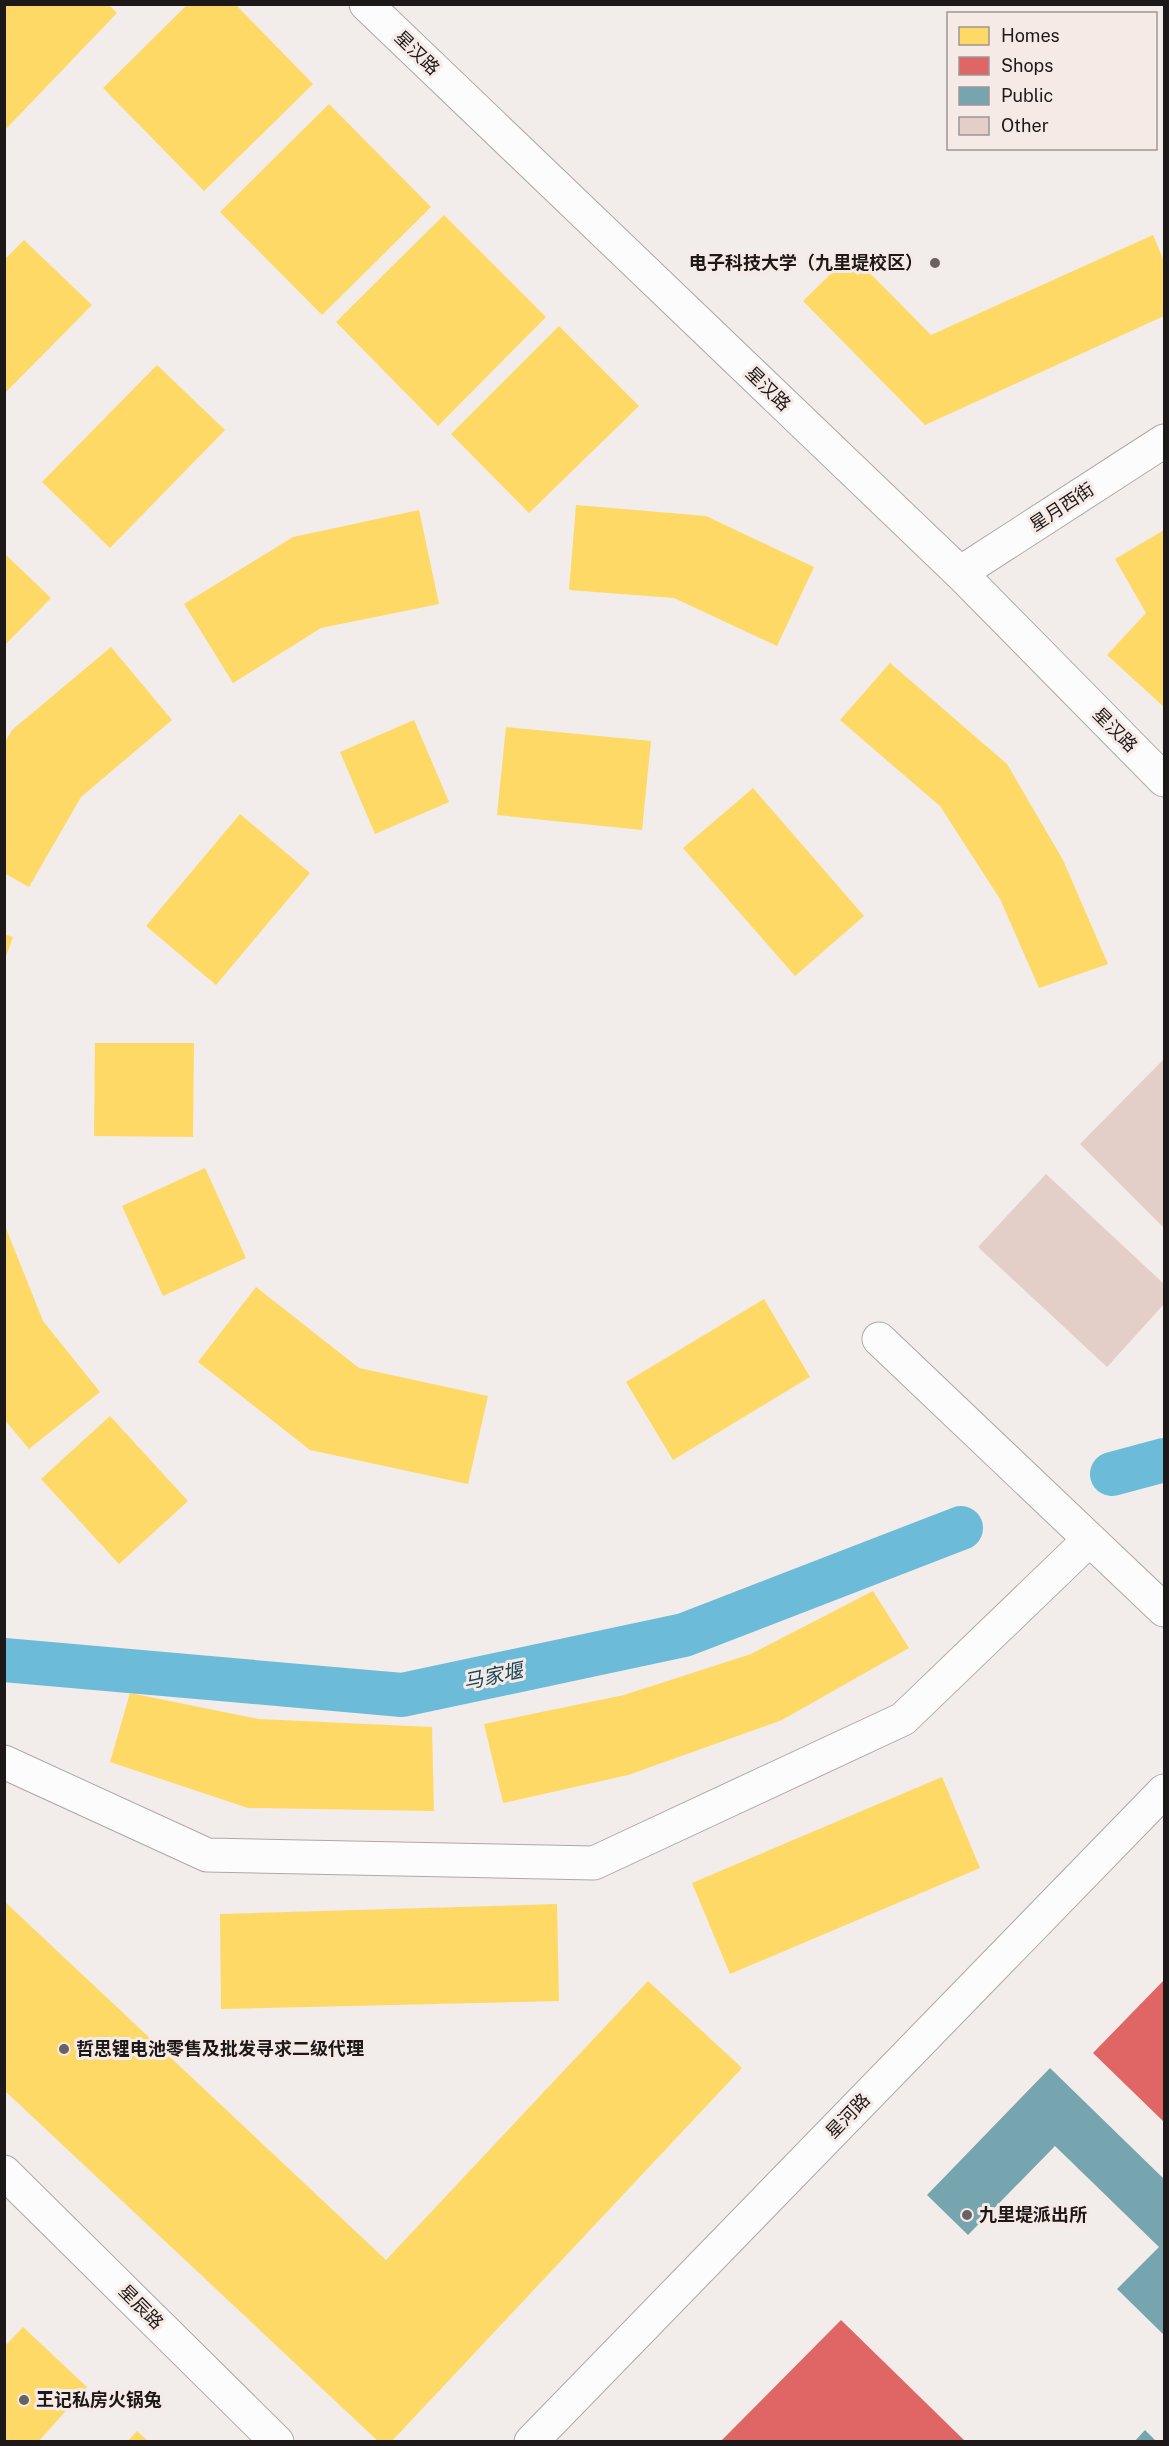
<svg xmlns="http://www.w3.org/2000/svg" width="1169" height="2446" font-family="'Public Sans','Noto Sans SC',sans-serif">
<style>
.homes{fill:#ffd966}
.shops{fill:#e06666}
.public{fill:#76a5af}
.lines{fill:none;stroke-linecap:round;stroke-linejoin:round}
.canal{stroke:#6cbbd8;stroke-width:44}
.building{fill:#e3cec8}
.minor-casing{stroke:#aea9a8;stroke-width:35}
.tertiary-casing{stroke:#aea9a8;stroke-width:35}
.minor{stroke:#fdfcfc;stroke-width:33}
.tertiary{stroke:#fdfcfc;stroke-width:33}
.poi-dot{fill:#686362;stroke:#f6eae6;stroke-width:2}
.labels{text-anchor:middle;stroke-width:6;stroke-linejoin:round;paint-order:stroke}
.street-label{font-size:18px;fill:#1d1918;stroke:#f6eae6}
.poi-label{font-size:18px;font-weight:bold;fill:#1d1918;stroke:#f6eae6;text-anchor:start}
.water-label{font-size:20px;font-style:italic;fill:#19485a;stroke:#f6eae6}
</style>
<rect width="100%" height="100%" fill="#f2ecea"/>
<path class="homes" d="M4 4H108L117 13 4 131Z
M188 4H235L313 84 204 191 103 88Z
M329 104 431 207 322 315 220 212Z
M444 215 546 317 438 426 336 322Z
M1153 235 1164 261V316L925 425 803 301 851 254 931 335Z
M24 240 92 305 4 394V260Z
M559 326 639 406 529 513 451 434Z
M157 365 225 430 110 548 42 482Z
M576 505 706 516 814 567 777 646 674 598 569 590Z
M419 510 439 604 321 628 233 683 184 604 293 537Z
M1164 530V707L1107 655 1146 613 1115 559Z
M4 553 51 598 4 646Z
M111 647 172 720 81 797 29 887 4 873V744L12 730Z
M890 663 1007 764 1063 860 1108 964 1039 988 1000 899 940 806 840 720Z
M414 720 449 802 375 834 340 752Z
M506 727 651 741 642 830 497 815Z
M753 788 864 916 795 976 683 848Z
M240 814 310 873 216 985 146 926Z
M4 934 13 937 5 959H4Z
M95 1043H194L193 1137 94 1136Z
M205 1168 246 1258 163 1296 122 1206Z
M5 1226 43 1321 100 1392 29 1449 4 1419Z
M256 1287 359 1368 488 1396 468 1484 310 1450 198 1362Z
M764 1299 810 1377 673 1460 626 1382Z
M110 1416 188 1501 119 1564 41 1479Z
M873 1591 909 1648 782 1720 628 1775 503 1803 484 1724 624 1695 751 1654Z
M130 1693 259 1719 432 1727 434 1811 248 1808 110 1762Z
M942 1777 980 1868 730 1974 692 1883Z
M4 1901 386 2260 648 1981 742 2068 391 2442H379L4 2090Z
M557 1904 559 2001 221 2009 220 1914Z
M23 2327 87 2387 38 2442H4V2347Z
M137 2431 149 2442H127Z"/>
<path class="shops" d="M1164 1980V2122L1093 2053Z
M841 2320 966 2442H720Z"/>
<path class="public" d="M1050 2068 1164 2179V2335L1117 2289 1159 2247 1055 2146 968 2235 927 2195Z
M1145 2430 1157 2442H1134Z"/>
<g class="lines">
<path class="canal" d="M1112 1474 1164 1460
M4 1660 402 1695 684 1635 961 1528"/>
</g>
<path class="building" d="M1164 1059V1228L1080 1144Z
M1046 1174 1164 1284V1304L1107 1367 978 1247Z"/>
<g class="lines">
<defs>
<path id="minor" d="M960 573 1164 441
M879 1339 1164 1610
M4 1762 207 1855 594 1863 903 1719 1089 1540
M4 2172 277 2442
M531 2442 1164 1791"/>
<path id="tertiary" d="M366 4 960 573 1164 780"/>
</defs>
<use href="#minor" class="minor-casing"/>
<use href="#tertiary" class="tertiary-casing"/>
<use href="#minor" class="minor"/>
<use href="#tertiary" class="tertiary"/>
</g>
<g class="poi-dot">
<circle cx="935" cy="263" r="6"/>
<circle cx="64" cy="2049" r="6"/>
<circle cx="967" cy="2215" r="6"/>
<circle cx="24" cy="2400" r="6"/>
</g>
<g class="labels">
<g class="street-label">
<text transform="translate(417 53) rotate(44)" y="6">星汉路</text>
<text transform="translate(768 389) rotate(44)" y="6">星汉路</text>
<text transform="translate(1062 507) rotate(-33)" y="6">星月西街</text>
<text transform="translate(1115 730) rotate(45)" y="6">星汉路</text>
<text transform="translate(848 2116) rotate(-46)" y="6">星河路</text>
<text transform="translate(141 2307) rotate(45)" y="6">星辰路</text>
</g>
<g class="poi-label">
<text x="923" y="269" text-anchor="end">电子科技大学（九里堤校区）</text>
<text x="76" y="2055">哲思锂电池零售及批发寻求二级代理</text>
<text x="979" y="2221">九里堤派出所</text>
<text x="36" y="2406">王记私房火锅兔</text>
</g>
<g class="water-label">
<text transform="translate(493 1676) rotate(-12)" y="7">马家堰</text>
</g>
</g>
<rect width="1169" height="2446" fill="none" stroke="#1d1918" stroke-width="12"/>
<rect x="947" y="12" width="210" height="138" fill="#f6eae6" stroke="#9f9694" stroke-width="1.5"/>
<rect x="959" y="27" width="30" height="18" fill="#ffd966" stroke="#9f9694" stroke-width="1.5"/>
<text x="1001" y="42" font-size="18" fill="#1d1918">Homes</text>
<rect x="959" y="57" width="30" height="18" fill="#e06666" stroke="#9f9694" stroke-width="1.5"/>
<text x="1001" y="72" font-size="18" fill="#1d1918">Shops</text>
<rect x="959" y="87" width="30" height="18" fill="#76a5af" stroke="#9f9694" stroke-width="1.5"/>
<text x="1001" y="102" font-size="18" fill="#1d1918">Public</text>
<rect x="959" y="117" width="30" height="18" fill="#e3cec8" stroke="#9f9694" stroke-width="1.5"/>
<text x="1001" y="132" font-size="18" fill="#1d1918">Other</text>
</svg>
